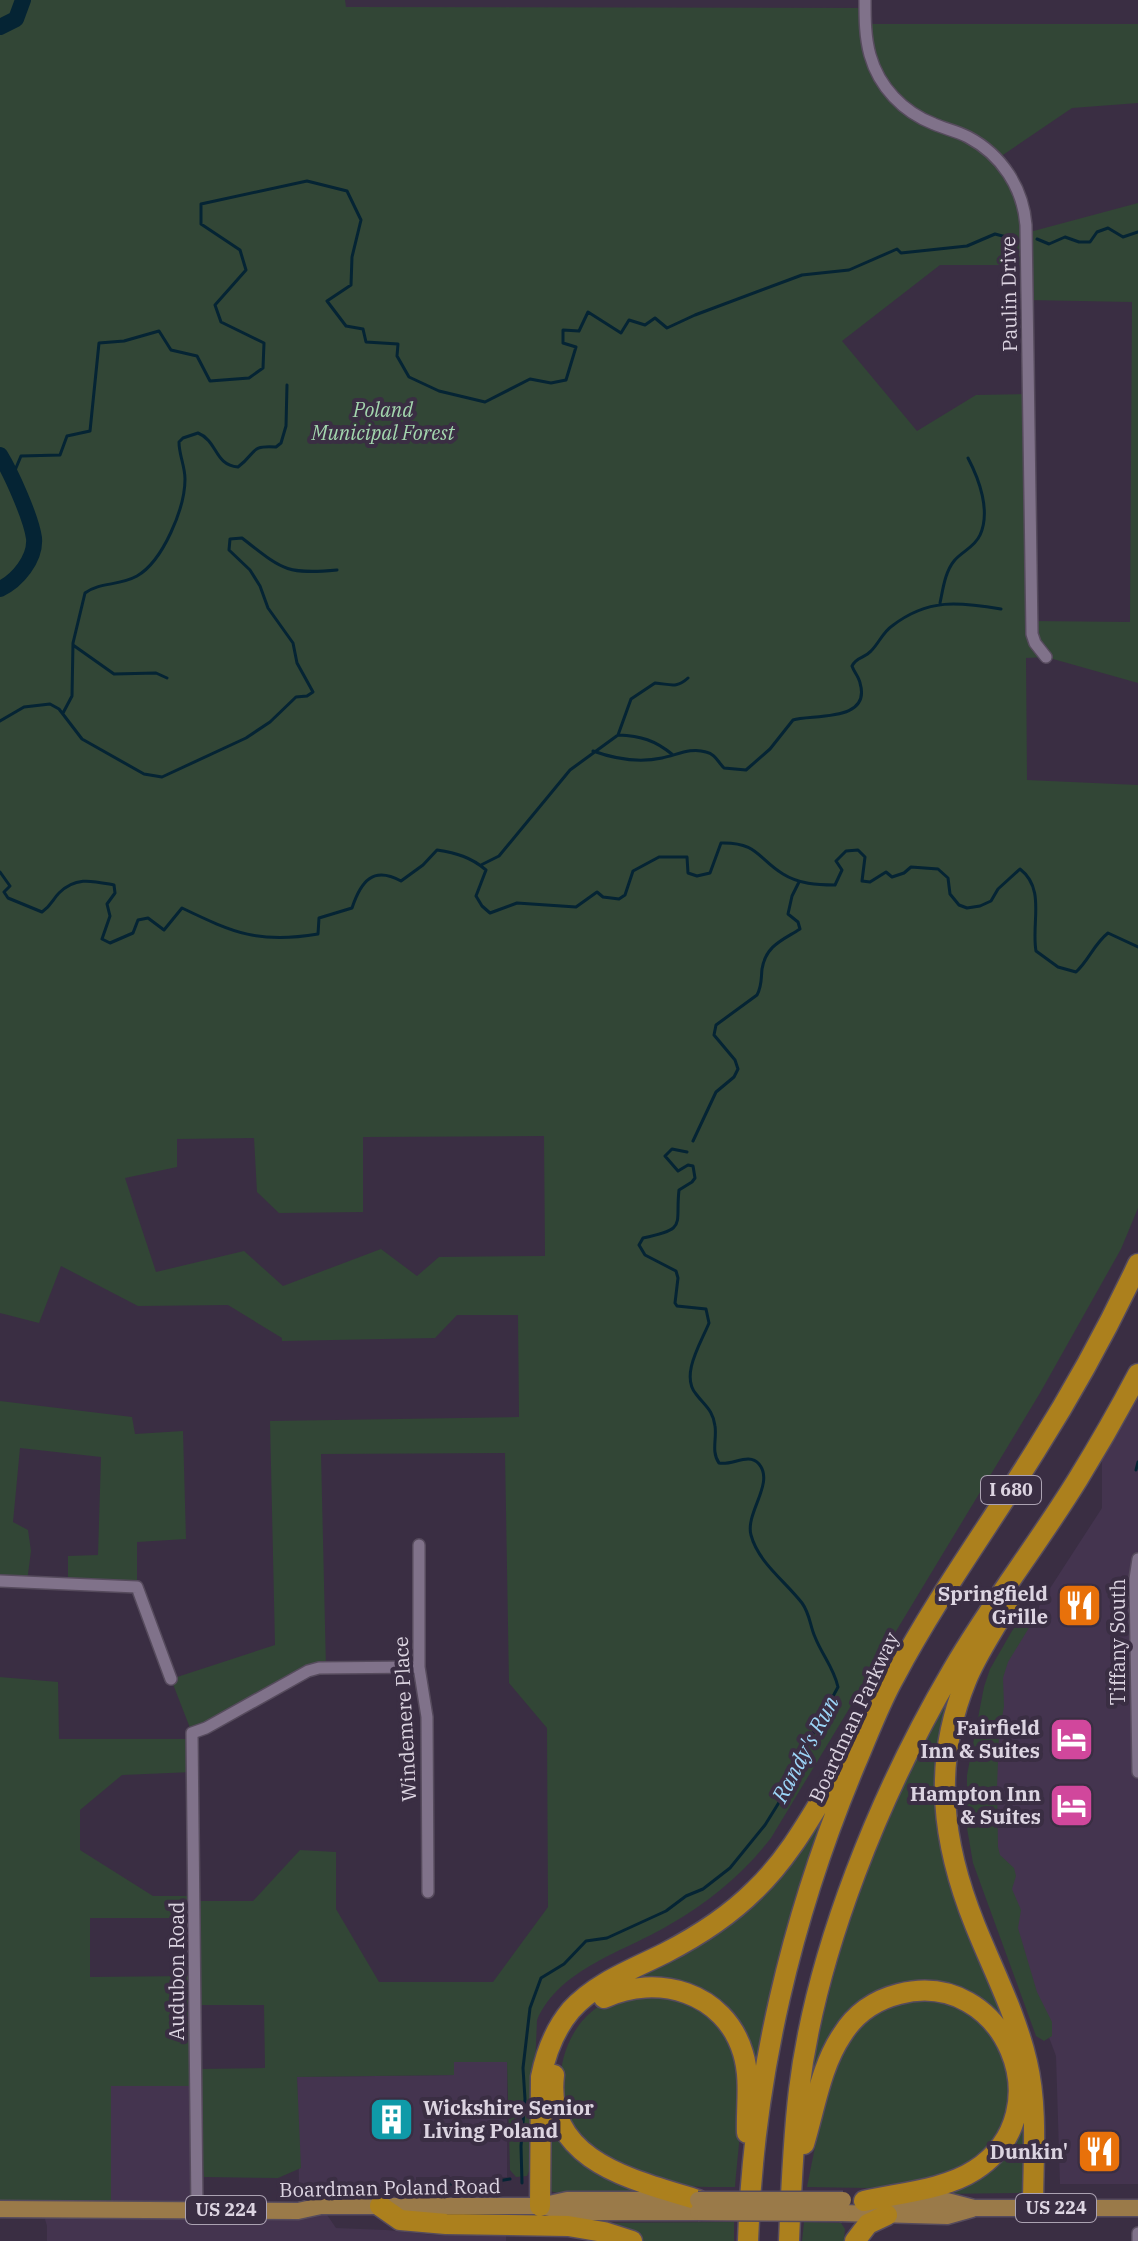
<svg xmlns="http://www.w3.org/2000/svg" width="1138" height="2241" font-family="'IBM Plex Serif',serif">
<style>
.built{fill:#44344f}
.green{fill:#324636;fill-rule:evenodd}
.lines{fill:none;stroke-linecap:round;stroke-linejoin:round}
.stream{stroke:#052434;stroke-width:3}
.river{stroke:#052434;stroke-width:16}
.minor-casing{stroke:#564b5d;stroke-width:14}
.primary-casing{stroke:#564b5d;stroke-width:19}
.motorway-casing{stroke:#564b5d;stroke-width:23}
.minor{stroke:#80728a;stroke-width:11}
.primary{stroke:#9a7a49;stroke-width:16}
.motorway{stroke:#ac801d;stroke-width:20}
.primary-bridge-casing{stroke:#564b5d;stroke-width:19;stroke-linecap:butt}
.primary-bridge{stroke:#9a7a49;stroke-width:16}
.labels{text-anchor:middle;stroke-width:8;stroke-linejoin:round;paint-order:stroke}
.shield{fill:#3a2e43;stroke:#aba2b2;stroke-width:2}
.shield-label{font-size:18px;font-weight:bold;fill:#dcd4e1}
.street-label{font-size:20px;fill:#dcd4e1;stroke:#3a2e43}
.park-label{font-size:20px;font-style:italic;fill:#a3d6ae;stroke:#3a2e43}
.poi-label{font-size:20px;font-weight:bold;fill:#dcd4e1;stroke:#3a2e43;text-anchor:end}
.water-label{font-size:22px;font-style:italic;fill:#9cd5f8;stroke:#3a2e43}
</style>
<rect width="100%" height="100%" fill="#3a2e43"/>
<path class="built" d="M1138 1374V2184H1060L1056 2056 1008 1928 990 1853 999 1676 1045 1596 1102 1508V1440Z
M454 2062H507V2177H416V2186H299L297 2077 453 2075Z
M110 2086H196L197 2210 321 2206 336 2228 386 2230 434 2235 506 2236V2241H47V2226L42 2209H111Z"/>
<path class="green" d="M0 0H345L346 7 865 8 866 24H1138V103L1072 108 997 159 1011 177 1026 233 1138 203V683L1046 657 1026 658 1027 780 1138 785V1208L1121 1249 1040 1393 771 1838C743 1874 709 1902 669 1925 624 1952 560 1968 537 2020L531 2166 527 2176 516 2177 510 2170 507 2062H454V2075L297 2077 301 2168 278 2178 204 2177 195 2086H111V2209H0V1677L58 1682 59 1739H192L193 1772 122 1775 80 1810V1850L153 1896H195V1901H253L300 1850 336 1852V1909L379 1982H493L548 1907 547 1728 509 1683 505 1453 321 1454 326 1668 192 1733 171 1679 275 1645 270 1421 519 1417 518 1315H457L435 1338 282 1341V1338L228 1305 138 1306 61 1266 39 1323 0 1313ZM940 265H1026L1027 300 1132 302 1130 622 1032 621 1028 394 976 395 917 431 842 341ZM544 1136 545 1256 439 1257 417 1276 381 1249 283 1286 244 1251 156 1272 125 1178 177 1167V1139L254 1138 257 1192 279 1213 363 1212V1137ZM90 1918H194V1976L90 1977ZM196 2005H264L265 2068 196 2069Z
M0 1401 132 1417 135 1434 183 1431 186 1539 137 1542V1587L68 1584V1556L98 1555 101 1457 20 1448 13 1522 28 1530 31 1551 27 1582 0 1581Z
M1033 1605H1038V1613L1008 1662 1003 1678 1004 1706 999 1736 997 1787 998 1847 1000 1855 1014 1868 1016 1876 1012 1889 1021 1910 1018 1928 1037 1992 1052 2022V2036L1044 2041 1036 2036 973 1863 967 1828V1775L984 1687 990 1669 1012 1631 1027 1609Z
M960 1675 940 1795 1014 2029 978 2003 883 1995 806 2095C825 2003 848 1910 885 1823 907 1772 933 1724 960 1675Z
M831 1791 756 2080 718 2006 619 1987 698 1941Z
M673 1994C685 2001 701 2007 711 2016 755 2060 739 2131 735 2187 701 2187 664 2188 632 2175 624 2171 577 2138 573 2131 545 2088 564 2012 618 1998 635 1994 656 1996 673 1994Z
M920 1997 969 2010 1008 2055 1012 2111 979 2161 915 2184 868 2188 807 2187 828 2082 854 2029 882 2008Z
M550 2097 552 2113 642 2191C619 2192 566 2198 547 2190Z
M1025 2098 1024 2191 1018 2193 936 2194 965 2182Z
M734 2222V2241H644L589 2223Z
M804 2222 841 2223 845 2229 844 2241H802Z"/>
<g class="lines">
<path class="stream" d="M1037 239 1049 244 1065 237 1079 242H1090L1097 232 1108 228 1123 237 1138 232
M13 475 21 456 60 455 67 436 90 431 99 343 124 341 159 331 171 350 197 356 210 381 249 378 263 368 264 343 221 322 215 305 246 270 240 250 201 224V204L307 181 347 191 361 220 352 257 351 285 327 301 346 326 363 329 366 342 398 344 397 356 409 377 439 391 485 402 530 379 551 383 566 380 576 347 563 343V330L579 331 588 312 621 333 629 320 645 325 655 318 667 328 695 315 802 275 849 270 897 249 901 253 967 246 995 234 1014 239
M940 603C943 589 945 572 954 561 961 552 975 547 980 535 991 511 979 479 968 458
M73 645 114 674 156 673 167 678
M63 713 72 696 73 643 85 593C100 582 119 586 137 576 163 561 185 508 185 479 185 466 179 455 179 442L183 438 198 433C218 441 214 465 238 467 257 453 249 445 276 447L281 443 286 426 287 385
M0 721 24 707 50 704 59 709 82 739 144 774 162 777 246 738 270 722 296 697 307 696 313 692 297 663 293 643 268 608 260 586 250 570 229 550 230 539 242 538C282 569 285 575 337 570
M618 735C641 736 655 740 673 755
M593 751C615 759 638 763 662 758 677 755 691 747 706 752 715 754 718 762 724 768L746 770 770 749 793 720C811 714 872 723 860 683 859 677 854 672 852 666 856 657 865 658 871 651 879 643 883 632 892 626 928 598 959 602 1001 609
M481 865 499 856 570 770 618 735 631 699 655 683C670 684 676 689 688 678
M0 872 10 886 4 892 8 898 42 912C52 905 52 900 59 893 76 876 93 881 114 885L115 893 107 904 110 916 102 939 110 943 133 933 138 920 148 918 164 930 182 908C234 933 259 944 318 934L319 918 352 908C361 881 373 866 401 881L423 865 437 850C456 853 471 857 486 870L476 896 482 906 490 913 517 903 576 907 597 892 603 897 619 899 625 895 633 871 659 857H687L688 873 697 876 710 873 721 843C758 842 758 859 783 874 799 884 817 885 835 885L842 870 836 861 846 851 858 850 865 857 862 881 870 882 886 872 892 877 904 873 911 867 938 869 948 878 950 894 959 905 967 908 980 906 991 901 998 889 1020 869C1046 889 1031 923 1036 951L1058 967 1076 972C1089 960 1094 944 1108 933L1138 947
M693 1141 716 1092 734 1077 738 1069 735 1060 714 1035 716 1025 757 995C762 986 761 979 762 969 766 945 783 940 800 929L798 922 788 914 792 896 799 882
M1136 1470 1138 1462
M522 2183 521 2146 525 2099 523 2068 530 2008 541 1978 564 1964 586 1941 607 1938 666 1911 686 1896 703 1889 730 1868 765 1825 783 1796 795 1767 838 1687C834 1668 822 1655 815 1637 810 1626 810 1614 802 1603 785 1581 758 1562 751 1535 745 1513 775 1483 759 1464 749 1452 732 1466 719 1463 711 1452 717 1438 715 1426 713 1410 705 1406 696 1394 680 1375 701 1343 709 1323L706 1309 677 1306 675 1303 678 1278 676 1271 645 1255 639 1245 643 1238C688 1229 675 1225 679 1190L692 1182 695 1178 693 1166 688 1165 678 1171 665 1156 672 1149 687 1152
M420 2185 486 2183 510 2179"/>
<path class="river" d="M0 27 16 19 23 0
M0 455C11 473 31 517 34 538 36 559 17 581 0 589"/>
<defs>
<path id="minor" d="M865 0C865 18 865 37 870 55 879 87 903 112 934 124 945 129 957 131 968 137 1002 155 1023 188 1026 225L1032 634 1035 643 1046 657
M419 1545V1667L427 1717 428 1892
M1138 1559 1135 1579 1138 1772
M0 1581 137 1587 171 1679
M197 2210 192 1733 206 1728 308 1671 319 1668 419 1667
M1138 2241V2233"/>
<path id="primary" d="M897 2201H947L974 2208H1138
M546 2207 566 2212H698
M0 2209 298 2211 321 2206H540L567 2200H685
M842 2213 947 2216 972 2209"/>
<path id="motorway" d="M1010 1601C996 1627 977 1653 966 1681 932 1764 942 1843 975 1925 993 1970 1016 2014 1027 2062 1038 2108 1033 2160 1033 2208
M604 1998C657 1973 725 1992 743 2053 751 2079 746 2106 747 2133
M554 2075C544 2162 635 2180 698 2200
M804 2144C815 2108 821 2066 842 2035 855 2014 875 2000 899 1994 1004 1967 1065 2112 975 2170 944 2190 899 2193 864 2201
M380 2206 400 2220 446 2224 568 2226 604 2232 632 2241
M540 2206 541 2077C546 2052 555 2029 571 2010 595 1983 633 1969 665 1953 698 1936 729 1916 755 1890 797 1850 821 1796 853 1749
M748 2241C753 2078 792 1915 855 1765 868 1735 879 1704 895 1676 937 1597 989 1526 1036 1450 1074 1390 1108 1328 1138 1264
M789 2241C791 2191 793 2140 799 2090 816 1950 881 1792 952 1671 990 1605 1038 1544 1078 1479 1099 1445 1119 1410 1138 1374
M855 2241 868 2224 887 2215"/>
</defs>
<use href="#minor" class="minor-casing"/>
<use href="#primary" class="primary-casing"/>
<use href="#motorway" class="motorway-casing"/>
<use href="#minor" class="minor"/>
<use href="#primary" class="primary"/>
<use href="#motorway" class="motorway"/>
<defs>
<path id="primary-bridge" d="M698 2200H843
M698 2212 842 2213"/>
</defs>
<use href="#primary-bridge" class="primary-bridge-casing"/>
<use href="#primary-bridge" class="primary-bridge"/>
</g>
<defs>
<symbol id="restaurant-square" viewBox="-11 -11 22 22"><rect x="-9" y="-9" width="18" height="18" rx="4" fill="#e8710a" stroke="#3a2e43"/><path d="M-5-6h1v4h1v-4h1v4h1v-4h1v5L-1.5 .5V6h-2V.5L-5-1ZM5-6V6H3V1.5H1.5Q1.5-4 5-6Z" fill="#fff"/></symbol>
<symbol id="hotel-square" viewBox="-11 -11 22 22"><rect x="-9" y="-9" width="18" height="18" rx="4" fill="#d1479c" stroke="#3a2e43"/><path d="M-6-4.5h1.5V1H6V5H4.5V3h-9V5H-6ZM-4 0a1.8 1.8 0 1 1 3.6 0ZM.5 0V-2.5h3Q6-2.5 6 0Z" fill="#fff"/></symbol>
<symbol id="building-square" viewBox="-11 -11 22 22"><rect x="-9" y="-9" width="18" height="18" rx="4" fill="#0f9aa8" stroke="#3a2e43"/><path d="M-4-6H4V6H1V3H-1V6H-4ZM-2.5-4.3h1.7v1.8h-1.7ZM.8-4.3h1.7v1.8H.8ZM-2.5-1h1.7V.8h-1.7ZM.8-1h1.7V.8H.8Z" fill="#fff"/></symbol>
</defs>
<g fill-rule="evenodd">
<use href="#restaurant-square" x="1054" y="1580" width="51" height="51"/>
<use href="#hotel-square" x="1046" y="1714" width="51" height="51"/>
<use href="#hotel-square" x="1046" y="1780" width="51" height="51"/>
<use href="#building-square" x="366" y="2094" width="51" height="51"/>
<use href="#restaurant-square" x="1074" y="2126" width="51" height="51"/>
</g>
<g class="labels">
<g class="shield">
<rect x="981" y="1476" width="60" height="28" rx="6"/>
<rect x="1016" y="2194" width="80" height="28" rx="6"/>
<rect x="186" y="2196" width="80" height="28" rx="6"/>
</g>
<g class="shield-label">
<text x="1011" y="1496">I 680</text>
<text x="1056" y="2214">US 224</text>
<text x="226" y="2216">US 224</text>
</g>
<g class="street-label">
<text transform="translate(1009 294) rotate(-91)" y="7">Paulin Drive</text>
<text transform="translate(1118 1642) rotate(-90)" y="7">Tiffany South</text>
<text transform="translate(854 1717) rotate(-65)" y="7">Boardman Parkway</text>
<text transform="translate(405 1719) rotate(-93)" y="7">Windemere Place</text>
<text transform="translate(177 1971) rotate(-90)" y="7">Audubon Road</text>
<text transform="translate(390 2188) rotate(-1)" y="7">Boardman Poland Road</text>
</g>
<g class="park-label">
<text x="383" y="417">Poland<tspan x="383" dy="23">Municipal Forest</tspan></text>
</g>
<g class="poi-label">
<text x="1048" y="1601">Springfield<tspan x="1048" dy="23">Grille</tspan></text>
<text x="1040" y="1735">Fairfield<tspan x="1040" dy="23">Inn &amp; Suites</tspan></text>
<text x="1041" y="1801">Hampton Inn<tspan x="1041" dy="23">&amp; Suites</tspan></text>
<text x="423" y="2115" text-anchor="start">Wickshire Senior<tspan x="423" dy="23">Living Poland</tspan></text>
<text x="1068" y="2159">Dunkin'</text>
</g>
<g class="water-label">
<text transform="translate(805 1749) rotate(-62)" y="8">Randy's Run</text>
</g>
</g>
</svg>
